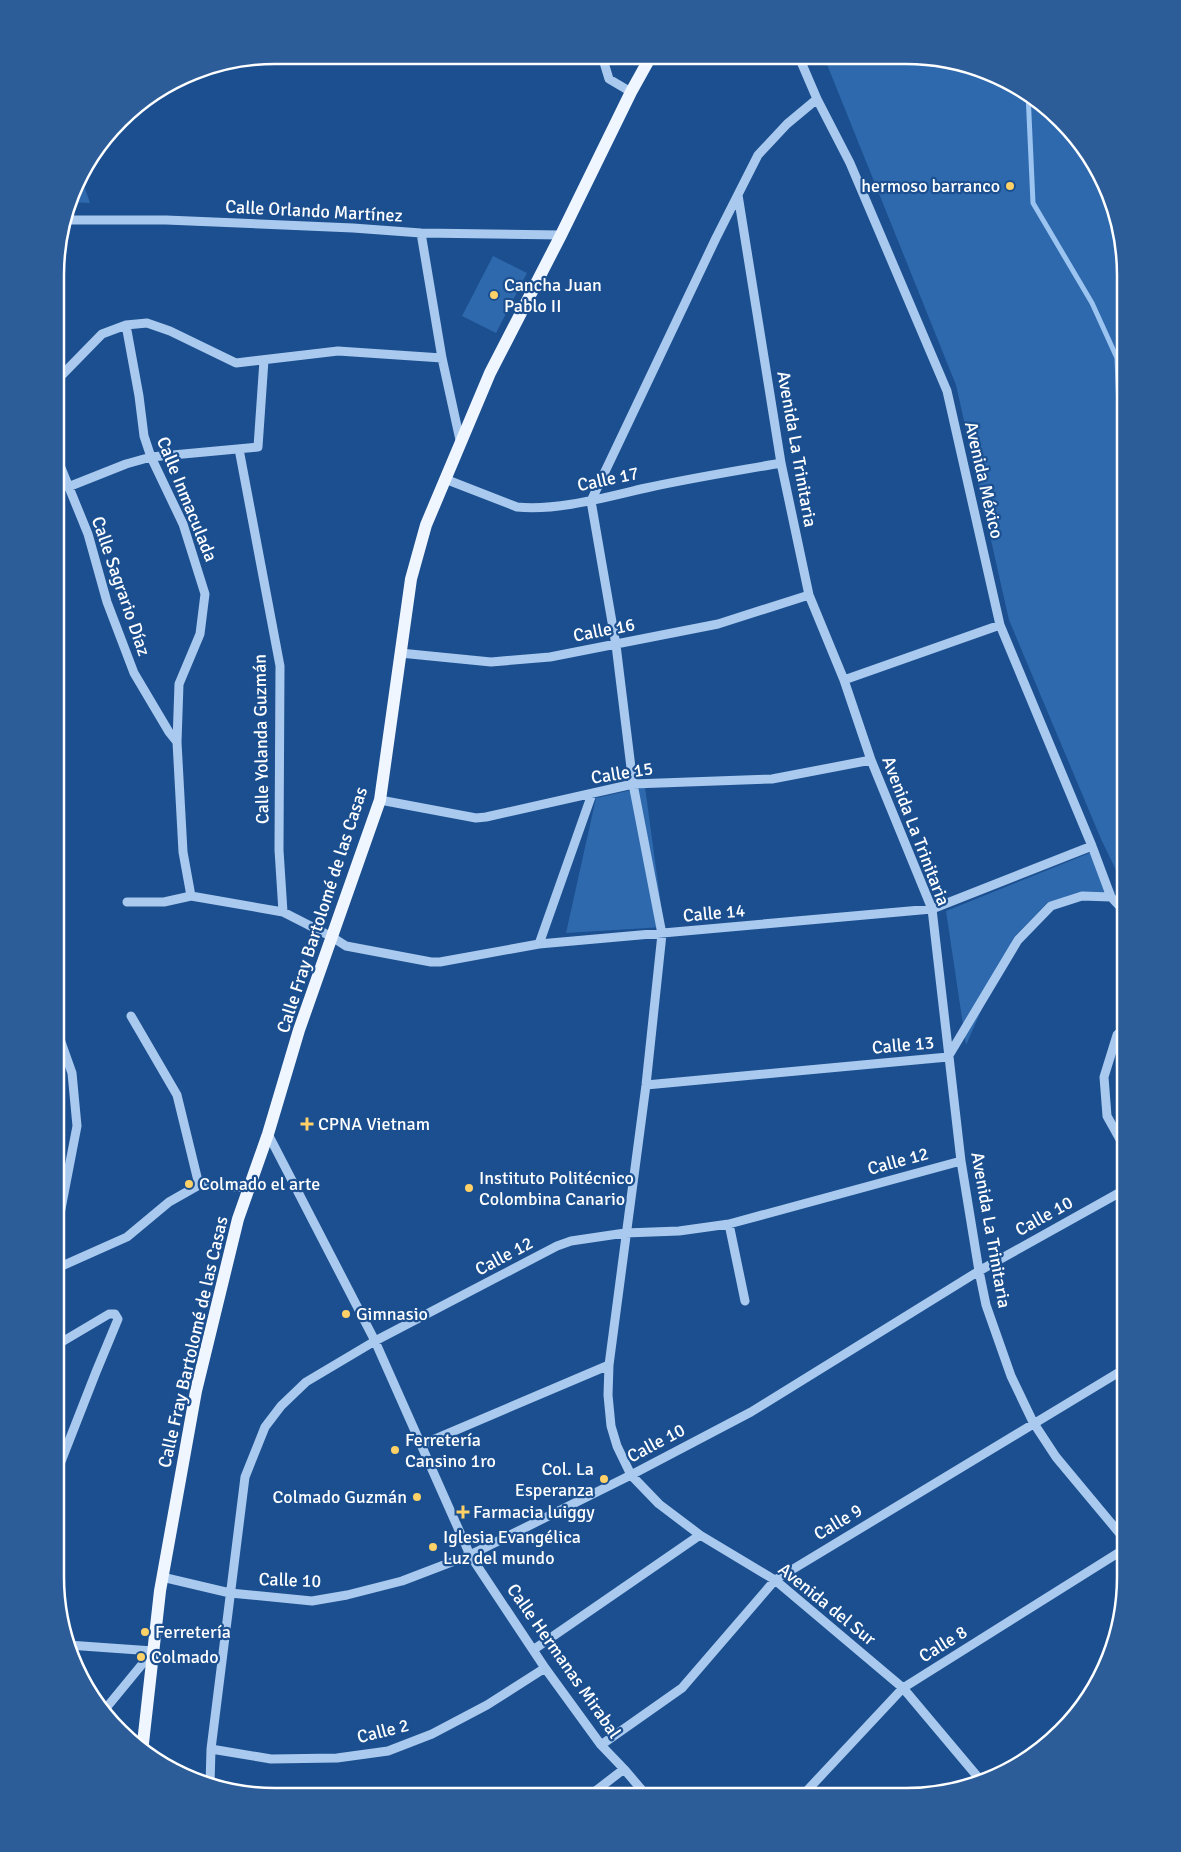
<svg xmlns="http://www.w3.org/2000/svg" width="1181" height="1852" font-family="Signika,sans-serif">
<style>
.green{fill:#2e69ad}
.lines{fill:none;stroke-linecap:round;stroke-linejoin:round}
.stream{stroke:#9cc4f0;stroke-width:5}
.minor{stroke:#a9c9ee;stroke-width:9}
.major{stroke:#f0f6ff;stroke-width:12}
.poi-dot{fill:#ffd166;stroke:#1b4f8f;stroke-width:2}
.labels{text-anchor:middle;stroke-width:4.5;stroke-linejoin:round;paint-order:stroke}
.poi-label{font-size:18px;fill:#fff;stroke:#1b4f8f;text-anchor:start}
.street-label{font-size:18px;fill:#fff;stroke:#1b4f8f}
.rim{fill:none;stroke:#fff;stroke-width:2.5}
</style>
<rect width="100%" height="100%" fill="#1b4f8f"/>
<path class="green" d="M824 57H935L990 72 1040 100 1080 141 1109 190 1126 274V891L1101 839 1009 620 956 385Z
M80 174 90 203 70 202Z
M493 256 527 273 496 333 462 316Z
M645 787 664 927 566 933 596 798Z
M1092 852 1115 893 1082 892 1047 903 1014 937 966 1045 946 911Z"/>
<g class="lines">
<path class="stream" d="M1028 93 1033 203 1092 303 1117 358 1122 487 1126 527"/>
<path class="minor" d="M602 56 609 79 631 92
M799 57 817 99 850 163 947 391 1000 625 1092 846 1111 897 1126 913
M817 99 787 124 758 155 716 238 591 501 616 645 633 784 662 934 646 1085 609 1365 608 1395 611 1426 617 1446 631 1475 659 1504 700 1535 775 1580 903 1688 982 1782
M738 195 781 463 809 595 844 680 871 760 932 909 961 1161 979 1271 986 1305 1011 1376 1033 1422 1056 1457 1126 1541
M65 220H166L353 228 421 233 561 235
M421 233 442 358 460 440
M126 325 139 396 144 436 151 457 183 524 205 594 200 634 179 684 177 742
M57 380 102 334 126 325 147 323 170 331 236 363 338 351 442 358
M239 449 280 666 279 850 283 912
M57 458 88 534 107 602 134 673 169 732 177 742 183 852 191 896 283 912 332 937 346 946 431 962H440L539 944 932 909 1092 846
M445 479 517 507C558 511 606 497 646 488 691 478 736 471 781 463
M68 487 126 464 151 457 258 447 264 360
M400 653 491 662 550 657 718 624 809 595
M844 680 1000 625
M380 800 476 818 486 817 633 784 772 779 871 760
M127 902H164L191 896
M539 944 592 794
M131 1016 177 1095 199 1185
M646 1085 948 1057 1018 940 1051 906 1082 896 1111 897
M268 1134 375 1341 470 1555 545 1668 601 1745 624 1769 647 1796
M1126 1150 1107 1116 1104 1077 1117 1035 1126 1026
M729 1224 745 1301
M55 1240 77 1126 72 1073 56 1028
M55 1269 127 1237 169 1202 199 1185 249 1188
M421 1445 609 1365
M55 1473 60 1464 96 1372 118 1319 115 1314H109L55 1346
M162 1577 230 1593 312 1601 347 1595 402 1581 470 1555 631 1475 751 1412 979 1271 1126 1189
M68 1645 153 1651
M533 1650 700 1535
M102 1713 153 1651
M601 1745 682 1688 775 1580 1126 1368
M211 1749 271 1759 337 1758 388 1751 432 1734 487 1705 545 1668
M979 1783 1043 1749
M210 1785 211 1749 245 1477 265 1427 281 1406 306 1382 375 1341 557 1246 571 1241 625 1233 679 1231 729 1224 961 1161
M589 1796 624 1769
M801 1797 903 1688 1126 1548"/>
<path class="major" d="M142 1752 160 1591 196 1391 238 1219 268 1134 299 1030 380 800 411 579 426 525 490 373 561 235 631 92 651 56"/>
</g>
<g class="poi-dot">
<circle cx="1010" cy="186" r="5"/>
<circle cx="494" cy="295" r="5"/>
<path d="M304.5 1116.5h5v5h5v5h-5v5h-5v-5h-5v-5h5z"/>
<circle cx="189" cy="1184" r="5"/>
<circle cx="469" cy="1188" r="5"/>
<circle cx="346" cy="1314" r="5"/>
<circle cx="395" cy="1450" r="5"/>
<circle cx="604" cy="1479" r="5"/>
<circle cx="417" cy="1497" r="5"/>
<path d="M460.5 1504.5h5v5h5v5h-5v5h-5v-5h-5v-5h5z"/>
<circle cx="433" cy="1547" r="5"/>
<circle cx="145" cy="1632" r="5"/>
<circle cx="141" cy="1657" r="5"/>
</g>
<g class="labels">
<g class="poi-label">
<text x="1000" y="192" text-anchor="end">hermoso barranco</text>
<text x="504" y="291">Cancha Juan<tspan x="504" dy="21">Pablo II</tspan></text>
<text x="318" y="1130">CPNA Vietnam</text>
<text x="479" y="1184">Instituto Politécnico<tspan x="479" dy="21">Colombina Canario</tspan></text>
<text x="199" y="1190">Colmado el arte</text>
<text x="356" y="1320">Gimnasio</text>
<text x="405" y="1446">Ferretería<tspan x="405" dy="21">Cansino 1ro</tspan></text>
<text x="594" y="1475" text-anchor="end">Col. La<tspan x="594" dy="21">Esperanza</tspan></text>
<text x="407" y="1503" text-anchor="end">Colmado Guzmán</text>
<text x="473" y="1518">Farmacia luiggy</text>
<text x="443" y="1543">Iglesia Evangélica<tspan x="443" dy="21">Luz del mundo</tspan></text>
<text x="155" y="1638">Ferretería</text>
<text x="151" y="1663">Colmado</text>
</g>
<g class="street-label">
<text transform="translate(314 211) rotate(3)" y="6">Calle Orlando Martínez</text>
<text transform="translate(797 449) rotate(80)" y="6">Avenida La Trinitaria</text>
<text transform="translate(608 479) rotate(-12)" y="6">Calle 17</text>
<text transform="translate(984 480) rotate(77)" y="6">Avenida México</text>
<text transform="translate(187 499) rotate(68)" y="6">Calle Inmaculada</text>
<text transform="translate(121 586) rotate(71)" y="6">Calle Sagrario Díaz</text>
<text transform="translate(604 630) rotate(-11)" y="6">Calle 16</text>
<text transform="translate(261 739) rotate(-91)" y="6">Calle Yolanda Guzmán</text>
<text transform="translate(622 773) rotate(-9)" y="6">Calle 15</text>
<text transform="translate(916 831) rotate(69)" y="6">Avenida La Trinitaria</text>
<text transform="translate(322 910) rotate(-72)" y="6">Calle Fray Bartolomé de las Casas</text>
<text transform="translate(714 913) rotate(-5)" y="6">Calle 14</text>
<text transform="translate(903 1045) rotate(-5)" y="6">Calle 13</text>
<text transform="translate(898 1161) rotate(-15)" y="6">Calle 12</text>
<text transform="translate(1044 1216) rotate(-29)" y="6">Calle 10</text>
<text transform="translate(991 1230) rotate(80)" y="6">Avenida La Trinitaria</text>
<text transform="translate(504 1256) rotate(-28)" y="6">Calle 12</text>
<text transform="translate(193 1342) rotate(-77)" y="6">Calle Fray Bartolomé de las Casas</text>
<text transform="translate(656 1443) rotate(-28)" y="6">Calle 10</text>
<text transform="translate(838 1522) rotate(-31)" y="6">Calle 9</text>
<text transform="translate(290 1580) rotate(2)" y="6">Calle 10</text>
<text transform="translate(827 1604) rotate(39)" y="6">Avenida del Sur</text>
<text transform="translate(943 1644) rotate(-32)" y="6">Calle 8</text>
<text transform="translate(564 1661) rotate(55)" y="6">Calle Hermanas Mirabal</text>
<text transform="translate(383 1731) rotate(-14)" y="6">Calle 2</text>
</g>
</g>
<path d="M0 0H1181V1852H0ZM275 64H906A211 211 0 0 1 1117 275V1577A211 211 0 0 1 906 1788H275A211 211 0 0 1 64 1577V275A211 211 0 0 1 275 64Z" fill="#2d5d98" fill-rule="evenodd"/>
<path class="rim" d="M275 64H906A211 211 0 0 1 1117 275V1577A211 211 0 0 1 906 1788H275A211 211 0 0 1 64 1577V275A211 211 0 0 1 275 64Z"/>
</svg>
